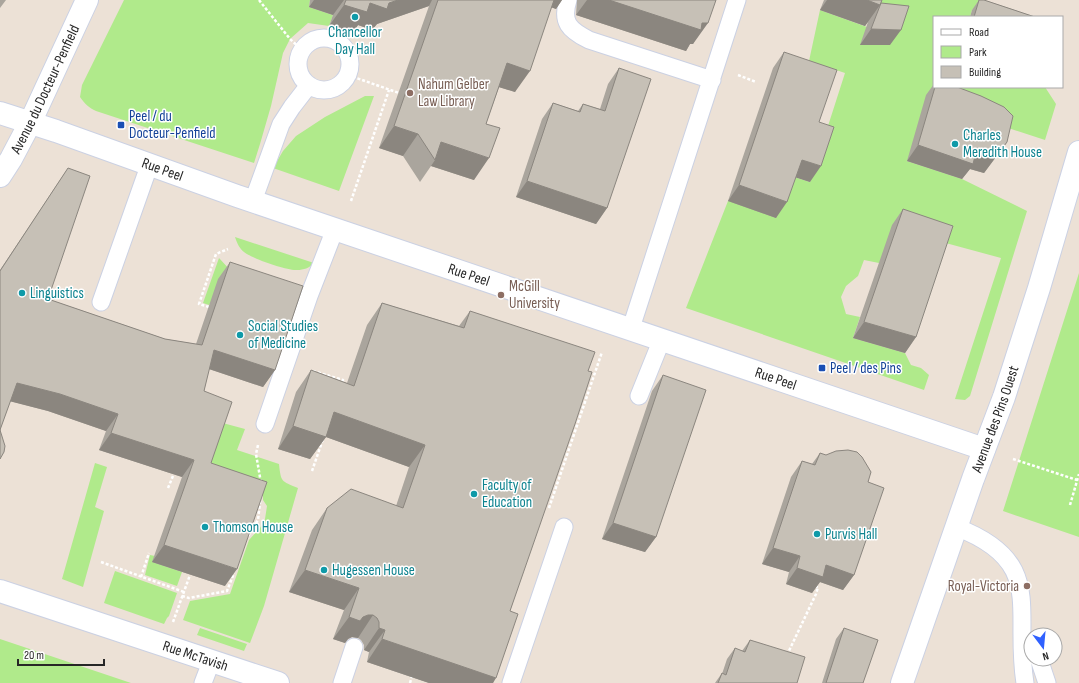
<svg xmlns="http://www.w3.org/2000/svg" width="1079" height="683" font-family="'Sofia Sans Condensed',sans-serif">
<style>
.green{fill:#b0ea8b}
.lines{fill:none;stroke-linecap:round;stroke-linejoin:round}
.lane-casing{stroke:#cbd1e3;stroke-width:19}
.street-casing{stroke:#cbd1e3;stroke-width:24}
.secondary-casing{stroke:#cbd1e3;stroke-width:24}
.path{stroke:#fff;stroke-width:2.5;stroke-dasharray:3 2;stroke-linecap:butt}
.lane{stroke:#fff;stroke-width:17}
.street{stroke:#fff;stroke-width:22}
.secondary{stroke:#fff;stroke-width:22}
.wall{fill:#aaa59d}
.shaded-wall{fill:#8b867f}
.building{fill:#c6c0b6;stroke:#8b867f}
.culture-dot{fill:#0f9aa8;stroke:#fff;stroke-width:1.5}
.education-dot{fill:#8d6e63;stroke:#fff;stroke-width:1.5}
.transit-dot{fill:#1a4fb4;stroke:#fff;stroke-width:1.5}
.labels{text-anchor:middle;stroke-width:3;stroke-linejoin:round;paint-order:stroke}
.culture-label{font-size:15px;fill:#0d838f;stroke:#fff;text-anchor:start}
.education-label{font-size:15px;fill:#785e54;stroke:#fff;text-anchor:start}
.street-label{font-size:15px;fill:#272727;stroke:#fff}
.transit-label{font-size:15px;fill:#164399;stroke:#fff;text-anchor:start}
</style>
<rect width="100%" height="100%" fill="#ece1d6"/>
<path class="green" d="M124 0H310L309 7 333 15 329 26 308 23 290 39 283 53 271 106 260 144 254 163 96 111C89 108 85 104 80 97L82 85Z
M874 0H982L972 10 970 17H934V87H1045L1056 104 1045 140 993 123 907 161 962 179 1027 211 970 396 965 400 955 399 1001 258 942 242 879 263 864 260 858 276 846 286 841 297 846 314 860 317 853 338 905 353 911 365 921 368 929 375 924 390 686 308 728 201 791 176 810 182 845 73 809 61 820 10 867 27 861 45H889L898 22 868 19Z
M365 96H374L339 191 273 168 283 151 296 136 325 117Z
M235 237 314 263C309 268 304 270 297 270 287 271 253 259 244 252 239 248 237 243 235 237Z
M219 258 231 271 209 305 203 303Z
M1079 273V537L1003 511Z
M219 422 245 429 237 450 279 464C281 482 281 481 298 488L264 606 250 643 183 620 190 601 230 594 249 540 260 528 265 519 267 506 263 500V496L207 476Z
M95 463 107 467 95 507 104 511 83 587 62 579Z
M150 555 155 556 153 562 182 572 177 586 145 575Z
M115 571 177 593 169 616 167 618 164 624 104 603Z
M200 628 247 644 244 651 197 635Z
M0 639 131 683H0Z"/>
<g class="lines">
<defs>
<path id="lane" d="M568 0C561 22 569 30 589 40L712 80
M298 64a26 26 0 1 1 52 0a26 26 0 1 1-52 0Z
M253 201 281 124 292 107 309 85
M101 302 149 166
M631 328 737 0
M639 396 662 339
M265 424 309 296 335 229
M956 527C1047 562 1013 609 1025 683
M1039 659 1047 683
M203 683 211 662
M342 683 354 647
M511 683 564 527"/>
<g id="street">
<path id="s1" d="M0 591 278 683"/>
</g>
<g id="secondary">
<path id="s2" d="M0 113 56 131 237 196 984 449"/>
<path id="s3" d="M0 176 11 159 30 123 87 0"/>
<path id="s4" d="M902 683 973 479 1004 397 1039 288 1079 152"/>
</g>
</defs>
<use href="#lane" class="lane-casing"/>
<use href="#street" class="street-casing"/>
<use href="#secondary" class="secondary-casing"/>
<path class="path" d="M259 0 290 39 302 50
M348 75 399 93
M738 75 756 82
M351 201 389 90
M209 307 199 304 216 254 228 249
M313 371 343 380 342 384
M258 445 256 454 261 483
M1013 459 1077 480
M312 471 323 439
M168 488 175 471
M1070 505 1079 474
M549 508 602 352
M248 536 258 520 261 494
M101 562 184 592
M141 577 149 553
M182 596 189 598 227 591 234 573
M173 622 190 575
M787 655 816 594 818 587 814 586
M410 683 412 676"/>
<use href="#lane" class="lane"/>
<use href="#street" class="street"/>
<use href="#secondary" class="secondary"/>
</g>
<path class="wall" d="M0 0H6L0 8Z
M310 0H562L556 9 551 7 515 92 499 87 486 124 474 180 431 166 420 182 403 156 379 148 429 6 377 24 372 30 358 25 352 34 329 26 333 15 309 7Z
M577 0H716L693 44H690L686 51 576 15Z
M824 0H882L881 3 890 45H860L868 22 865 26 820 10Z
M979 0H984L1035 17H970L972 10Z
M784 52 819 122 810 182 796 177 776 218 728 201 773 68Z
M619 68 607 208 596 224 516 197 542 119 553 103 578 111 583 104 600 109 608 84Z
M934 84V87H957L996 157 984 173 970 169 962 179 907 161 926 95Z
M68 168 48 299 165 339 196 344 218 279 230 262 275 370 263 387 209 369 204 391 211 463 225 586 152 562 182 477 99 450 106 431 48 411 10 401 0 430V459V270Z
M903 209 916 337 905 353 853 338 892 225Z
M382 303 459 326 470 311 588 371 510 611 493 683H429L367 662 369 652 364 650V645L361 640 358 638 352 637 348 639 345 643 333 639 344 610 289 592 312 530 327 508 396 506 409 467 326 437 310 459 278 449 296 392 311 370 347 383 367 325Z
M663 375 656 537 645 552 602 539 652 391Z
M820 453 868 482 854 575 843 590 820 582 812 593 786 584 789 572 762 564 791 477 802 461 812 464Z
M844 628 863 683H822L836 639Z
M750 640 797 683H715L722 673V674L727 659 735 648 742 651Z"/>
<path class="shaded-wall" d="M314 0H344L333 15 309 7Z
M398 0H432L429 6 377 24 372 30 358 25 352 34 329 26 344 5 370 3H389Z
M548 0H562L556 9 545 5Z
M587 0H609L702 23H708L693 44H690L686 51 576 15Z
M827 0H867L880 5 865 26 820 10Z
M871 29 901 30 890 45H860Z
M507 63 530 71 515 92 492 85Z
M394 126 418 134 403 156 379 148Z
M441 142 489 158 474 180 431 166 435 160Z
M1007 142 984 173 970 169 962 179 907 161 918 145 976 152Z
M802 160 821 166 810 182 791 176Z
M527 181 607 208 596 224 516 197Z
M739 185 787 202 776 218 728 201Z
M864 322 916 337 905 353 853 338Z
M214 350 275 370 263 387 203 367Z
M17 383 60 394 118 414 106 431 48 411 5 400Z
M334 412 425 445 409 467 326 437 310 459 278 449 293 426Z
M111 433 194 460 182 477 99 450Z
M613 523 656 537 645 552 602 539Z
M164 545 237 569 225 586 152 562Z
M773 548 800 556 789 572 762 564Z
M826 565 854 575 843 590 820 582 812 593 786 584 797 568Z
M305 570 359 588 344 610 289 592Z
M368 615H373L358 638 352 637 348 639 345 643 333 639 349 617H363Z
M379 628 385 630 369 652 364 650Z
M382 639 496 678 493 683H429L367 662Z"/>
<path class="building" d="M346 0H398L389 3 387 9 370 3 367 12 344 5Z
M438 0H554L530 71 507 63 486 124 500 128 489 158 441 142 435 160 418 134 394 126Z
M609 0H716L708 23H702L701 30Z
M867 0H882L880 5Z
M979 0H984L1035 17H974Z
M881 3 909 6 901 30 871 29Z
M784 52 837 70 819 122 834 127 821 166 802 160 787 202 739 185Z
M619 68 651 79 607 208 527 181 553 103 580 112 583 104 605 111Z
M935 87H957L981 96 1004 107 1013 116 1007 142 995 158 976 152 973 164 918 145Z
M68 168 90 176 48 299 165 339 202 345 230 262 303 286 275 370 214 350 204 391 232 402 211 463 267 482 237 569 164 545 194 460 111 433 118 414 60 394 17 383 0 430 5 446 4 452 0 459V271Z
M903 209 953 226 916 337 864 322Z
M382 303 464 328 470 311 595 352 588 371 592 372 575 424 510 611 518 614 496 678 382 639 385 630 379 628V622L377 618 373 615H368L363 617 360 621 349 617 359 588 305 570 327 508 351 489 403 508 425 445 334 412 326 437 293 426 311 370 354 386Z
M663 375 706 390 656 537 613 523Z
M848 450 857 452 862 457 871 472 868 482 884 488 854 575 826 565 823 577 797 568 800 556 773 548 802 461 815 465 820 453 826 455 836 451Z
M844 628 878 640 863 683H826Z
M750 640 805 657 797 683H718L722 673 726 675 735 648 745 652Z"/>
<g class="culture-dot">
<circle cx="355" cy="17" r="4"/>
<circle cx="955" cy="144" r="4"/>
<circle cx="22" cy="293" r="4"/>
<circle cx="240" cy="335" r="4"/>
<circle cx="474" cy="494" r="4"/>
<circle cx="205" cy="527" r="4"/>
<circle cx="817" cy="534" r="4"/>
<circle cx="324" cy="570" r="4"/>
</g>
<g class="education-dot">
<circle cx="410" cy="93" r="4"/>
<circle cx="501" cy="295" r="4"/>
<circle cx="1027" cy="586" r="4"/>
</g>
<g class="transit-dot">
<rect x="117" y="121" width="8" height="8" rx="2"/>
<rect x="818" y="364" width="8" height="8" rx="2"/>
</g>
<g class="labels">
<g class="culture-label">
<text x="355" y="37" text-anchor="middle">Chancellor<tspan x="355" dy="17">Day Hall</tspan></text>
<text x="963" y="140">Charles<tspan x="963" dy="17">Meredith House</tspan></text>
<text x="30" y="298">Linguistics</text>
<text x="248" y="331">Social Studies<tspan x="248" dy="17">of Medicine</tspan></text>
<text x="482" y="490">Faculty of<tspan x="482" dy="17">Education</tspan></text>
<text x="213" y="532">Thomson House</text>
<text x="825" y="539">Purvis Hall</text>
<text x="332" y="575">Hugessen House</text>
</g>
<g class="education-label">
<text x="418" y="89">Nahum Gelber<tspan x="418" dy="17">Law Library</tspan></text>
<text x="509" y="291">McGill<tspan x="509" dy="17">University</tspan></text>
<text x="1019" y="591" text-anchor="end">Royal-Victoria</text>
</g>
<g class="street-label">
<text dy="5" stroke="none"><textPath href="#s3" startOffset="98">Avenue du Docteur-Penfield</textPath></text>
<text dy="5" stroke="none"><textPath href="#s2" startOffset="172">Rue Peel</textPath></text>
<text dy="5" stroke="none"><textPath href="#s2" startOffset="496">Rue Peel</textPath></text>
<text dy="5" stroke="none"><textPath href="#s2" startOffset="820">Rue Peel</textPath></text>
<text dy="5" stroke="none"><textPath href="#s4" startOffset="280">Avenue des Pins Ouest</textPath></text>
<text dy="5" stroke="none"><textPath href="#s1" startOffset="206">Rue McTavish</textPath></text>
</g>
<g class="transit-label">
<text x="129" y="121">Peel / du<tspan x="129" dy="17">Docteur-Penfield</tspan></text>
<text x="830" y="373">Peel / des Pins</text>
</g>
</g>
<rect x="933" y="16" width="130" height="72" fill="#ffffff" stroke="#a9a9a9"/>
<rect x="941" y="29" width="20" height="6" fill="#ffffff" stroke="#a9a9a9"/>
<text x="969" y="36" font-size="12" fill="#272727">Road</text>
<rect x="941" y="46" width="20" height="12" fill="#b0ea8b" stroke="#a9a9a9"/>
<text x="969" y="56" font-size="12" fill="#272727">Park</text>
<rect x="941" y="66" width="20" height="12" fill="#c6c0b6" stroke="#a9a9a9"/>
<text x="969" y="76" font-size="12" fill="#272727">Building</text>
<g transform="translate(1043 647) rotate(164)"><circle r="19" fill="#ffffff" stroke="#a9a9a9"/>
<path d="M0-3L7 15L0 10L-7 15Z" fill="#3061ff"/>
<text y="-6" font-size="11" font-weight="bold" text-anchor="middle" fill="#272727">N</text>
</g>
<path d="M18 659v6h86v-6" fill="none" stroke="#272727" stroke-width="2"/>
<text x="24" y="659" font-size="12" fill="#272727" stroke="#ffffff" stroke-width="3" paint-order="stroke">20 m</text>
</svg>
